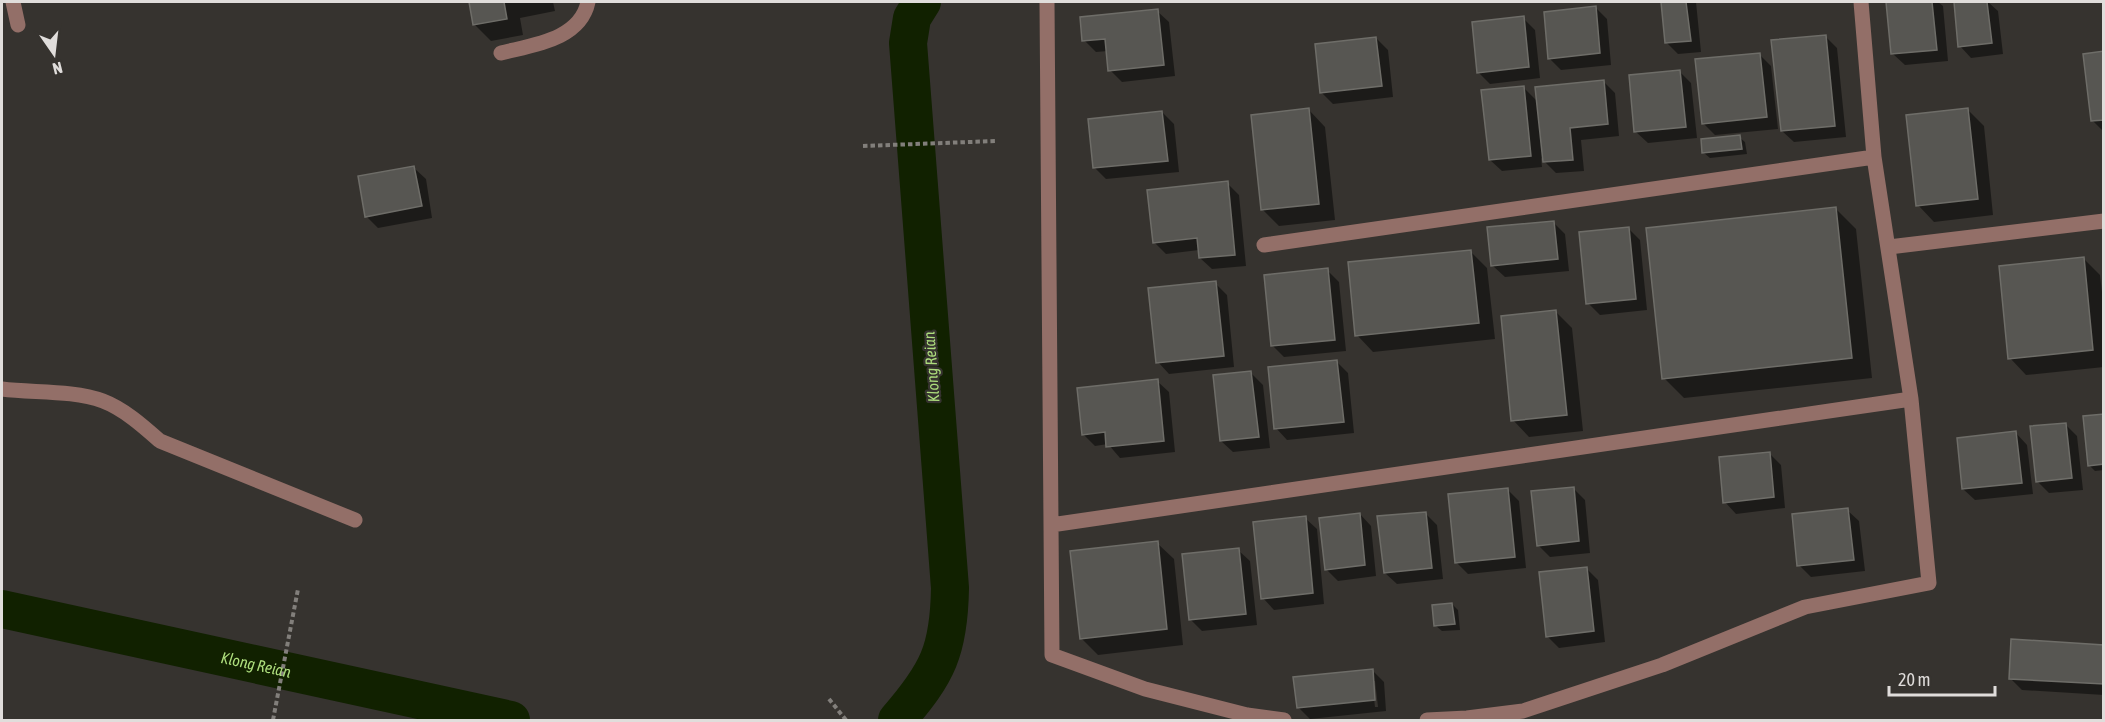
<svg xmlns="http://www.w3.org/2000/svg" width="2105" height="722" font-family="'Asap Condensed',sans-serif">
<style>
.shadow{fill:#0007;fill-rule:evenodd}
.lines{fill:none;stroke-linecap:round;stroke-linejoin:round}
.canal{stroke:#112100;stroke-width:38}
.building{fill:#575652;stroke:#6e6d68;stroke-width:1.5}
.path{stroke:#827f7b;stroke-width:4;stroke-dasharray:4.5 3;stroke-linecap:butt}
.minor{stroke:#936f68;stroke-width:15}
.labels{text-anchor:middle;stroke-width:4.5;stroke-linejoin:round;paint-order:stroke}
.water-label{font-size:16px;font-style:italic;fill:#addd7c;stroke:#36332f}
</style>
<rect width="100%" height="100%" fill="#36332f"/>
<path class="shadow" d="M470 2H553L555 11 520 18 523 35 491 41 475 25Z
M1663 2H1696L1701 52 1678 54 1667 43Z
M1888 2H1938L1943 6 1948 61 1905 65 1893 54Z
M1968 2H1988L1998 11 2003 54 1971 58 1960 46 1955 3Z
M1595 7 1607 19 1611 65 1561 70 1550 59Z
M1157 11 1169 22 1175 76 1122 82 1110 70 1108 51 1096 52 1084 40Z
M1523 18 1535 30 1540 78 1490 84 1478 72Z
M1825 36 1837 48 1846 137 1794 142 1782 131Z
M1376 38 1388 50 1393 97 1333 104 1321 92Z
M2104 53V132L2092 120Z
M1759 54 1771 66 1778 129 1715 135 1703 123Z
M1679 71 1691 83 1697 138 1648 143 1636 132Z
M1604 82 1615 93 1619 136 1581 140 1584 171 1556 173 1541 158 1542 167 1502 171 1490 160 1523 87 1538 102Z
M1967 109 1984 126 1993 215 1934 222 1918 205Z
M1309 110 1325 127 1335 220 1279 226 1262 209Z
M1162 112 1174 124 1179 172 1106 179 1095 168Z
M1739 137 1745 142 1747 154 1710 158 1704 153Z
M414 168 426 179 432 218 378 228 366 216Z
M1227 183 1239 195 1246 266 1212 269 1200 258 1199 250 1166 254 1154 242Z
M1836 209 1856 229 1872 378 1684 398 1664 378Z
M1553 222 1565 234 1569 271 1505 277 1493 266Z
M1628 228 1640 240 1647 310 1600 315 1588 303Z
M1470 251 1487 268 1495 339 1373 352 1357 335Z
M2084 259 2100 275 2104 309V367L2026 375 2010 358Z
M1327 270 1339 282 1346 351 1284 357 1273 346Z
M1215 283 1227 295 1234 367 1169 374 1158 362Z
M1555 311 1572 328 1583 431 1529 437 1513 420Z
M1337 362 1348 373 1354 433 1287 440 1276 428Z
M1251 373 1263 385 1270 448 1233 452 1221 441Z
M1157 381 1169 392 1175 452 1120 458 1108 444 1095 446 1083 434Z
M2104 415V470L2095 471 2089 465Z
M2065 424 2077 436 2083 490 2049 493 2038 482Z
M2016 433 2027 445 2033 494 1975 500 1963 489Z
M1769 453 1781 465 1785 508 1736 514 1725 502Z
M1573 488 1585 500 1590 553 1550 557 1538 545Z
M1507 489 1519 501 1526 568 1468 574 1457 563Z
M1847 510 1859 521 1865 571 1811 577 1799 565Z
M1425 513 1437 525 1443 579 1397 584 1385 573Z
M1360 514 1371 526 1376 576 1338 581 1326 569Z
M1305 518 1317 529 1324 604 1274 610 1263 598Z
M1157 543 1174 559 1183 645 1098 655 1081 638Z
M1238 550 1250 561 1257 625 1202 631 1190 619Z
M1586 568 1598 580 1605 642 1559 648 1547 636Z
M1452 604 1458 610 1460 630 1442 631 1436 626Z
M2104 646V695L2022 690 2010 678Z
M1372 670 1384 682 1386 711 1310 719 1298 707ZM1372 681H1375L1378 707H1375Z"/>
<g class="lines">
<g class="canal">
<path id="s1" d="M2 609 511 720"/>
<path d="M897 720C938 673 949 650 950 588L908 43 912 18 922 2"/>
</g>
</g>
<path class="building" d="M469 2H504L507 19 473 25Z
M1661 2H1686L1691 41 1665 43Z
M1886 2H1932L1937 50 1891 54Z
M1954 2H1987L1992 43 1958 47Z
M1596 6 1600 53 1548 59 1544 12Z
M1158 9 1164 65 1108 71 1105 39 1082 41 1080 17Z
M1524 16 1529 67 1477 73 1472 22Z
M1826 35 1835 126 1781 131 1771 40Z
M1376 37 1382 86 1320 93 1315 44Z
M2104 51V120L2091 121 2083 54Z
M1760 53 1767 117 1702 124 1695 59Z
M1680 70 1686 127 1634 132 1629 75Z
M1604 80 1608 124 1570 128 1573 160 1543 162 1535 87Z
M1524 86 1531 156 1489 160 1481 90Z
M1309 108 1319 204 1261 210 1251 115Z
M1968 108 1978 199 1916 206 1906 115Z
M1162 111 1168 161 1093 168 1088 119Z
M1740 135 1742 149 1702 153 1701 139Z
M414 166 422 206 365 217 358 176Z
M1228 181 1235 255 1199 258 1197 238 1153 243 1147 190Z
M1836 207 1852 358 1662 379 1646 228Z
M1554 221 1558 259 1491 266 1487 227Z
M1629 227 1636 299 1586 304 1579 232Z
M1471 250 1479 323 1355 336 1348 262Z
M2084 257 2093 350 2008 359 1999 266Z
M1328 268 1335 340 1271 346 1264 275Z
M1216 281 1224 356 1156 363 1148 288Z
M1556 310 1567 415 1511 421 1501 316Z
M1337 360 1344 422 1274 429 1268 367Z
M1251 371 1259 437 1220 441 1213 375Z
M1158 379 1164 441 1106 447 1105 432 1082 435 1077 388Z
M2104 414V464L2088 466 2083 416Z
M2066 423 2072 478 2036 482 2030 426Z
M2016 431 2022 483 1962 489 1957 438Z
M1770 452 1774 497 1723 503 1719 457Z
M1574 487 1579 541 1537 546 1531 491Z
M1508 488 1515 557 1455 563 1448 494Z
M1848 508 1854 560 1797 566 1792 514Z
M1426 512 1432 568 1384 573 1377 516Z
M1360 513 1365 565 1325 570 1319 518Z
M1306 516 1313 593 1261 599 1253 522Z
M1158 541 1167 629 1080 639 1070 551Z
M1239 548 1246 614 1189 620 1182 554Z
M1587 567 1594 631 1546 637 1539 572Z
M1452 603 1455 624 1434 626 1432 605Z
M2011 639 2104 645V684L2009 679Z
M1373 669 1375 700 1297 708 1293 677Z"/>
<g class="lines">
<path class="path" d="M863 146 996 141
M829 699 846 720
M273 720 298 589"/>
<path class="minor" d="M13 2 18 25
M1047 2 1052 655 1145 689 1247 715 1284 720
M501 53C532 45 580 40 588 2
M1264 245 1874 157
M1889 247 2104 221
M2 389C33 393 73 390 103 401 124 409 143 426 160 441L355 520
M1051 525 1911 399
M1427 720 1467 718 1523 711 1662 665 1805 607 1929 583 1911 399 1874 157 1861 2"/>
</g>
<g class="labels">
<g class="water-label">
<text transform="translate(931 367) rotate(-94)" y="6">Klong Reian</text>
<text dy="6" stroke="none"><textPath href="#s1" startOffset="260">Klong Reian</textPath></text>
</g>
</g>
<rect width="2105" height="722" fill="none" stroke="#e0dddb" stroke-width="6"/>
<g transform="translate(54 54) rotate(166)" stroke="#36332f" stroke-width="4.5" paint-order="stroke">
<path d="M0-4.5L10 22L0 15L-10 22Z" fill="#e0dddb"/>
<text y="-9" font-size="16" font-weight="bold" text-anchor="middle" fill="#e0dddb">N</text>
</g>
<path d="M1889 686v9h106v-9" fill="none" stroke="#e0dddb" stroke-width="3"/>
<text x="1898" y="686" font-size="18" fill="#e0dddb" stroke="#36332f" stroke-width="4.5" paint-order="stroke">20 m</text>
</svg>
